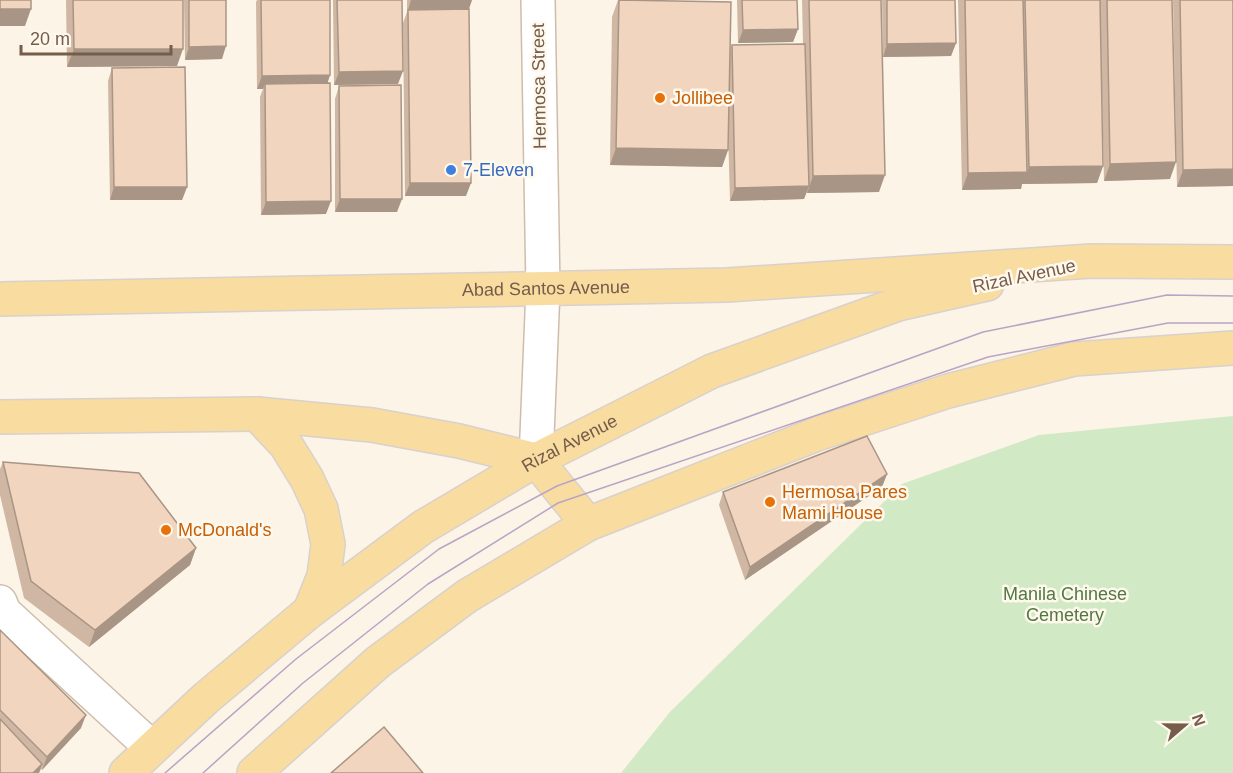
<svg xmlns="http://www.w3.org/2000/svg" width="1233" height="773" font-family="Arial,sans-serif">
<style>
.green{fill:#d2e9c5}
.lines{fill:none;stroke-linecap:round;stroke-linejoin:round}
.minor-casing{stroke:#cebdad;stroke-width:36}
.major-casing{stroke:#d8d1cd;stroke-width:36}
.minor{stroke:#fff;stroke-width:33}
.major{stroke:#f9dca0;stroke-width:33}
.tram{stroke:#b8a4c6;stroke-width:1.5}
.wall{fill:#cfb7a3}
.shaded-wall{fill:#a99585}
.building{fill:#f1d5be;stroke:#a99585;stroke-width:1.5}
.food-dot{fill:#e8710a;stroke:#fff8ed;stroke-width:2}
.shop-dot{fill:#3f7fe0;stroke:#fff8ed;stroke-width:2}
.labels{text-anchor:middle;stroke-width:5;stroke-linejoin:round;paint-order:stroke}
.street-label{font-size:18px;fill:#755c4b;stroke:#fff8ed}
.food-label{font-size:18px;fill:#c56008;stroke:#fff8ed;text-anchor:start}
.shop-label{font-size:18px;fill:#366cbe;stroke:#fff8ed;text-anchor:start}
.park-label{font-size:18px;fill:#517a43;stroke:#fff8ed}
</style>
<rect width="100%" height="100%" fill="#fcf4e6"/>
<path class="green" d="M1233 416V773H621L670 712 902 484 1039 435Z"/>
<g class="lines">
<defs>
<path id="minor" d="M536 460 543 289 538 0
M0 602 4 612 152 748"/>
<g id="major">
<path id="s1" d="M0 299 727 285 1091 261 1233 262"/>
<path d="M257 414 286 445 307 479 321 509 328 544 324 576 310 611"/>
<path d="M0 417 257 414 372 425 459 441 536 460 588 524"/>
<path id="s2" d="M126 773 206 698 310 611 423 527 536 460 712 371 898 304 987 284"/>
<path d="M254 773 378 662 467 596 588 524 817 434 948 391 1074 359 1233 348"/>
</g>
</defs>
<use href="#minor" class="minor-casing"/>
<use href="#major" class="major-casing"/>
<use href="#minor" class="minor"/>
<use href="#major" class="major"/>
<path class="tram" d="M165 773 296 659 439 549 557 486 983 332 1167 295 1233 296
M203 773 303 683 428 584 558 503 988 357 1168 323H1233"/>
</g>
<path class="wall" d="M66 0H183L177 66 67 67Z
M184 0H226L222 59 185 60Z
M257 0H330V75L327 83 326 214 261 215 260 97 263 89H257L256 2Z
M333 0H402L398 84 334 85Z
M407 0H472L469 9 466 196H405L403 23 407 12Z
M618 0 730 50 732 45 803 44 802 0H881L879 192 807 193V191L804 199 730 201 728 131V150L722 167 610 165 612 17Z
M737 0H797L798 29 793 42 738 43Z
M882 0H955L956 43 951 56 883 57Z
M958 0H1100L1103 166 1097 183 1022 184 1021 189 962 190Z
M1100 0H1172L1170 179 1104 181Z
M1173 0H1233V186L1177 187Z
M112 68 187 187 182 200H110L108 81Z
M339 86 397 212H335V99Z
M3 462 196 548 190 565 89 647 24 598 0 495V469Z
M887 474 882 487 745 580 719 505 723 492Z
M0 630 81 728 42 770 41 769 39 773H0Z"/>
<path class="shaded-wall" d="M411 0H472L468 11 408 10Z
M0 9H31L25 26H0Z
M798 29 793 42 738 43 743 30Z
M956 43 951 56 883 57 887 44Z
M226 46 222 59 185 60 189 47Z
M74 49H183L177 66 67 67Z
M403 71 398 84 334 85 339 72Z
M330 75 326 88 265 84 263 89H257L262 76Z
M616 148 728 150 722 167 610 165Z
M1176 162 1170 179 1104 181 1110 164Z
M1103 166 1097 183 1022 184 1021 189 962 190 968 173 1027 172 1029 167Z
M1233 169V186L1177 187 1183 170Z
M885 175 879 192 807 193 813 176Z
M410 183H471L466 196H405Z
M809 186 804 199 730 201 735 188Z
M114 187H187L182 200H110Z
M340 199H402L397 212H335Z
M331 201 326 214 261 215 266 202Z
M887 474 882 487 745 580 750 567Z
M196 548 190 565 89 647 95 630Z
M86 715 81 728 42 770 47 757Z
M42 764 39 773H33Z"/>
<path class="building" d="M0 0H31V9H0Z
M73 0H183V49H74Z
M189 0H226V46L189 47Z
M261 0H330V75L262 76Z
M337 0H402L403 71 339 72Z
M619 0 731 2 728 150 616 148Z
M742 0H797L798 29 743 30Z
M809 0H881L885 175 813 176Z
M887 0H955L956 43 887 44Z
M965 0H1023L1027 172 968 173Z
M1025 0H1100L1103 166 1029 167Z
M1107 0H1172L1176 162 1110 164Z
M1180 0H1233V169L1183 170Z
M469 9 471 183H410L408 10Z
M805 44 809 186 735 188 732 45Z
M185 67 187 187H114L112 68Z
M330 83 331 201 266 202 265 84Z
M401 85 402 199H340L339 86Z
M867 436 887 474 750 567 723 492Z
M3 462 139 473 196 548 95 630 31 581Z
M0 630 86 715 47 757 0 710Z
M0 719 42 764 33 773H0Z
M384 727 423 773H331Z"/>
<g class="food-dot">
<circle cx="660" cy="98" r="6"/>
<circle cx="770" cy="502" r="6"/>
<circle cx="166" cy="530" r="6"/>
</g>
<circle class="shop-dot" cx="451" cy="170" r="6"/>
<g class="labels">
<g class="street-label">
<text transform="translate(539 86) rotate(-91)" y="6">Hermosa Street</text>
<text transform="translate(1024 276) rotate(-12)" y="6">Rizal Avenue</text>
<text dy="6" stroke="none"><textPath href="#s1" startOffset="546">Abad Santos Avenue</textPath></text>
<text dy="6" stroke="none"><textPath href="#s2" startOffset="555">Rizal Avenue</textPath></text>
</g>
<g class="food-label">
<text x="672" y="104">Jollibee</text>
<text x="782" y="498">Hermosa Pares<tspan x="782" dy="21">Mami House</tspan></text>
<text x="178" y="536">McDonald's</text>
</g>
<g class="shop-label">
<text x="463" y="176">7-Eleven</text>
</g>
<g class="park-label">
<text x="1065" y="600">Manila Chinese<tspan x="1065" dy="21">Cemetery</tspan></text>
</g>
</g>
<g transform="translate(1185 725) rotate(70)" stroke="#fff8ed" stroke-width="4.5" paint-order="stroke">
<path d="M0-4.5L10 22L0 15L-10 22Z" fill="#755c4b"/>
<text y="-9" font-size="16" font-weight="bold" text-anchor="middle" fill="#755c4b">N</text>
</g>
<path d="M21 45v9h150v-9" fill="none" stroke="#755c4b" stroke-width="3"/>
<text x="30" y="45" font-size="18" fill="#755c4b" stroke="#fff8ed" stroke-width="4.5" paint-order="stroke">20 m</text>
</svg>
